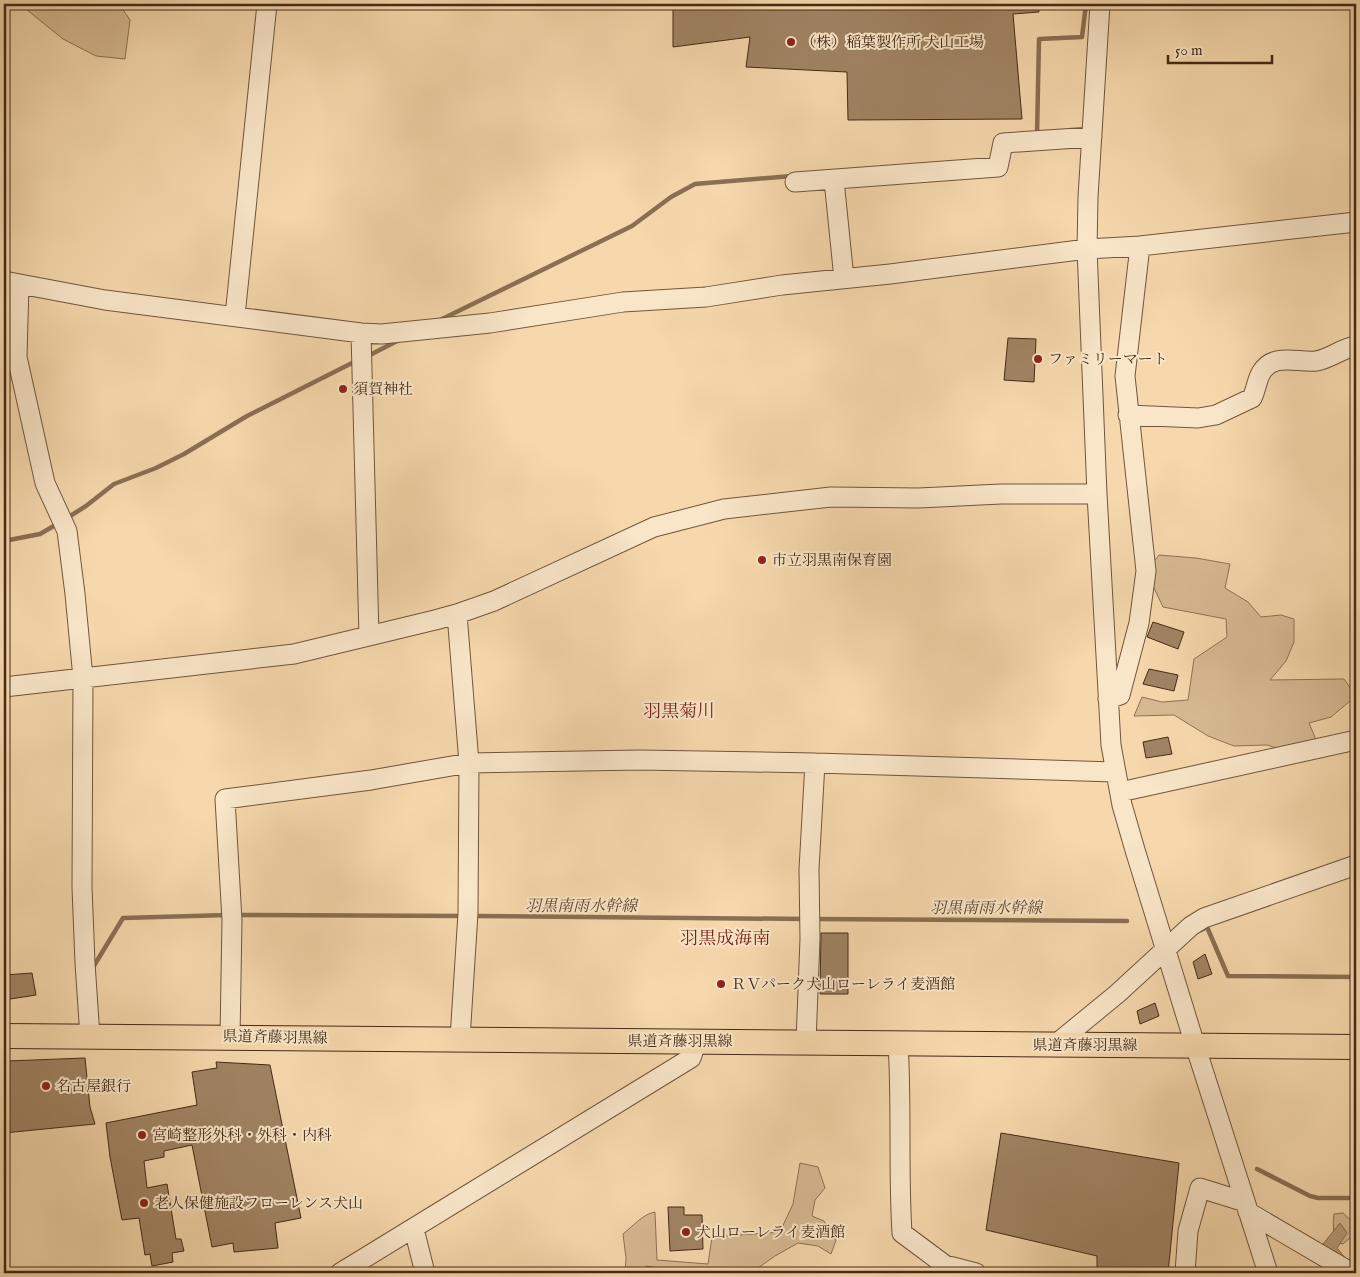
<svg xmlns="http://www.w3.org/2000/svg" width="1360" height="1277" font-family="'IM FELL English','Noto Serif JP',serif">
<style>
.green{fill:#d8ba92;stroke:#8e7254}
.water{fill:#b99d79;stroke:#8a6f51}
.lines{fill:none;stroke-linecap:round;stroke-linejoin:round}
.stream{stroke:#8a6f51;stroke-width:4.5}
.building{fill:#a18464;stroke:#442a16}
.minor-casing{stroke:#70563c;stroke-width:21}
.major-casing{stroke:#442a16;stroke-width:26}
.minor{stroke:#f9e6c9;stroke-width:19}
.major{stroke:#f6d8ac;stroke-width:24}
.poi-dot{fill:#8f2418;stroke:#f9e6c9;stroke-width:2}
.labels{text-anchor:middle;stroke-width:4;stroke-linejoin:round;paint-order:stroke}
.poi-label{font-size:15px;fill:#442a16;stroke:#f9e6c9;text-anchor:start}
.street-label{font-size:15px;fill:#442a16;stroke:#f9e6c9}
.water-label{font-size:16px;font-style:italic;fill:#61472f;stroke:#f9e6c9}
.quarter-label{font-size:18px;fill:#7a1f14;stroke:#f9e6c9}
</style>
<rect width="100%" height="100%" fill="#f6d8ac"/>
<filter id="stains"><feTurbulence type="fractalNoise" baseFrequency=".004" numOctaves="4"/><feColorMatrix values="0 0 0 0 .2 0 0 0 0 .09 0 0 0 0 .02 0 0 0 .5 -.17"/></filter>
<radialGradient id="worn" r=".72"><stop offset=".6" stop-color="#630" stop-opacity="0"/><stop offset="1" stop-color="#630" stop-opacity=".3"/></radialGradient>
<path class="green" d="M29 4H119L130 20 125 59 96 56 63 39 27 10Z
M1159 555 1196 558 1230 564 1225 588 1248 602 1261 617 1281 615 1294 619V642L1286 661 1270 680 1344 679 1356 696 1331 717 1309 723 1319 747 1298 755 1267 745 1234 746 1208 736 1174 715 1134 716 1142 697 1162 702 1188 700 1194 659 1227 637 1226 619 1163 607 1146 571Z
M800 1163 818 1167 825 1188 815 1200 812 1216 824 1221 836 1240 831 1254 818 1246 798 1243 775 1256 758 1268H739L710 1273H679L669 1270 646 1266 644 1273H625L626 1258 623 1234C633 1226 643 1214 655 1212L657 1260 708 1264 712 1237 780 1232 793 1204Z
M1343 1213 1355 1224 1356 1236 1350 1238 1343 1244 1333 1242C1335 1232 1332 1224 1334 1214Z"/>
<path class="water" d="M1340 1223 1347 1233 1337 1248 1346 1259 1340 1266 1323 1244Z"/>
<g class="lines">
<path class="stream" d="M1037 135 1039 39 1082 37 1086 4
M440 320 632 226 671 197 695 184 792 176
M366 357 399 340
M67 518 86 506 114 484 156 468 184 454 247 416 356 361
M4 541 40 534 59 523
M236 915 463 916
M473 916 805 919
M813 919 1127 921
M1201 930 1207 927 1228 976 1356 977
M92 969 123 918 228 915
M1257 1169 1310 1196 1318 1198H1356"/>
</g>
<path class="building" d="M673 4H1038L1039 12 1013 14 1022 119 848 120 847 72 746 67 750 37 673 47Z
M1008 338 1036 339 1034 382 1004 380Z
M1153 622 1184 632 1178 649 1147 637Z
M1149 669 1178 675 1174 691 1143 684Z
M1168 737 1172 754 1146 758 1143 742Z
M821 933H848V994H820Z
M1205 954 1212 974 1198 979 1193 962Z
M32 973 36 995 4 1000V975Z
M1155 1003 1159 1016 1140 1024 1137 1011Z
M85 1058 90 1107 95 1124 4 1133V1066L7 1061Z
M216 1062 270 1065 301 1218 275 1223 278 1248 234 1252 233 1243 212 1247 192 1145 164 1151V1157L144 1161 147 1188 167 1184 176 1239H181L184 1251 172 1253 173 1262 152 1266 150 1254 145 1255 139 1218 122 1220 110 1157 106 1123 197 1105 192 1072 217 1068Z
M1001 1133 1179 1163 1168 1273H1097V1256L986 1230Z
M668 1207H684V1215H702L703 1249 670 1251Z"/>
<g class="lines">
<defs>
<path id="minor" d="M1100 4 1088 197 1087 249 1097 494 1111 745 1122 805 1135 850 1195 1045 1268 1273
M834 180 844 279
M795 182 998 167 1003 143 1092 137
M4 281 105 300 361 333 382 334 490 323 623 302 706 297 782 285 890 274 1087 249 1140 246 1356 222
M19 284 17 357 45 483 67 531 75 594 83 678 82 887 85 963 90 1037
M235 316 267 4
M361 333 369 636
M1128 415 1198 418 1216 415 1252 398C1256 390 1257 380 1261 373 1273 352 1297 363 1316 361 1330 359 1342 348 1356 346
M457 614 469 763 468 913 460 1039
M4 687 294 654 435 620 457 614 494 601 654 527 724 509 831 497 919 498 1001 494H1097
M1108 699 1120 695 1139 623 1146 571 1125 376 1140 246
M1120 792 1356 740
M230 1037 232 920 225 799 371 780 469 763 640 760 815 763 1115 772
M806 1042 810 939 809 869 815 763
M898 1043C902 1106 898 1170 902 1233L945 1265 976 1273
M1056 1044 1117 994 1191 926 1204 918 1356 865
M1248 1212 1352 1273
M414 1229 425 1273
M340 1273 691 1058 697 1041
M1185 1273 1188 1231 1200 1188 1245 1202"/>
<path id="major" d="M4 1036 1356 1047"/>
</defs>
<use href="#minor" class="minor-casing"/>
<use href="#major" class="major-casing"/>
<use href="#minor" class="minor"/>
<use href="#major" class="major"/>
</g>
<g class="poi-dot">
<circle cx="791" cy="42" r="5"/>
<circle cx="1038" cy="359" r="5"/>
<circle cx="343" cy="389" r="5"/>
<circle cx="762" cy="560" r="5"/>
<circle cx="721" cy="984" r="5"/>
<circle cx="46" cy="1086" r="5"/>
<circle cx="142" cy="1135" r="5"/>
<circle cx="144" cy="1203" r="5"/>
<circle cx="686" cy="1232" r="5"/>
</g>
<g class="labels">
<g class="poi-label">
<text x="801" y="47">（株）稲葉製作所 犬山工場</text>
<text x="1048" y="364">ファミリーマート</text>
<text x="353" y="394">須賀神社</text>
<text x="772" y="565">市立羽黒南保育園</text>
<text x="731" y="989">ＲＶパーク犬山ローレライ麦酒館</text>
<text x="56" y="1091">名古屋銀行</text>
<text x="152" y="1140">宮崎整形外科・外科・内科</text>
<text x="154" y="1208">老人保健施設フローレンス犬山</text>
<text x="696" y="1237">犬山ローレライ麦酒館</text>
</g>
<g class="street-label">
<text transform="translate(275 1037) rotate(1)" y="5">県道斉藤羽黒線</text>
<text x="680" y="1046">県道斉藤羽黒線</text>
<text x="1085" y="1050">県道斉藤羽黒線</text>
</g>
<g class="water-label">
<text x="581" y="911">羽黒南雨水幹線</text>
<text x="986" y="913">羽黒南雨水幹線</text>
</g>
<g class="quarter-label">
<text x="679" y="717">羽黒菊川</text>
<text x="725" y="944">羽黒成海南</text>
</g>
</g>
<rect width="1360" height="1277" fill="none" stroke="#f6d8ac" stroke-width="20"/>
<rect x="5" y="5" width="1350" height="1267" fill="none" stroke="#442a16" stroke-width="2.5"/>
<rect x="10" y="10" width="1340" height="1257" fill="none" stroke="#442a16"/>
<path d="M1168 55v8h104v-8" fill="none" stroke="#442a16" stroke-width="2.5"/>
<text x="1175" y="55" font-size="15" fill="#442a16" stroke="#f9e6c9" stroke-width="4" paint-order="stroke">50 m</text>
<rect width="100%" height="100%" filter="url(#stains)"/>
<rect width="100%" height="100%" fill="url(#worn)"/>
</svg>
